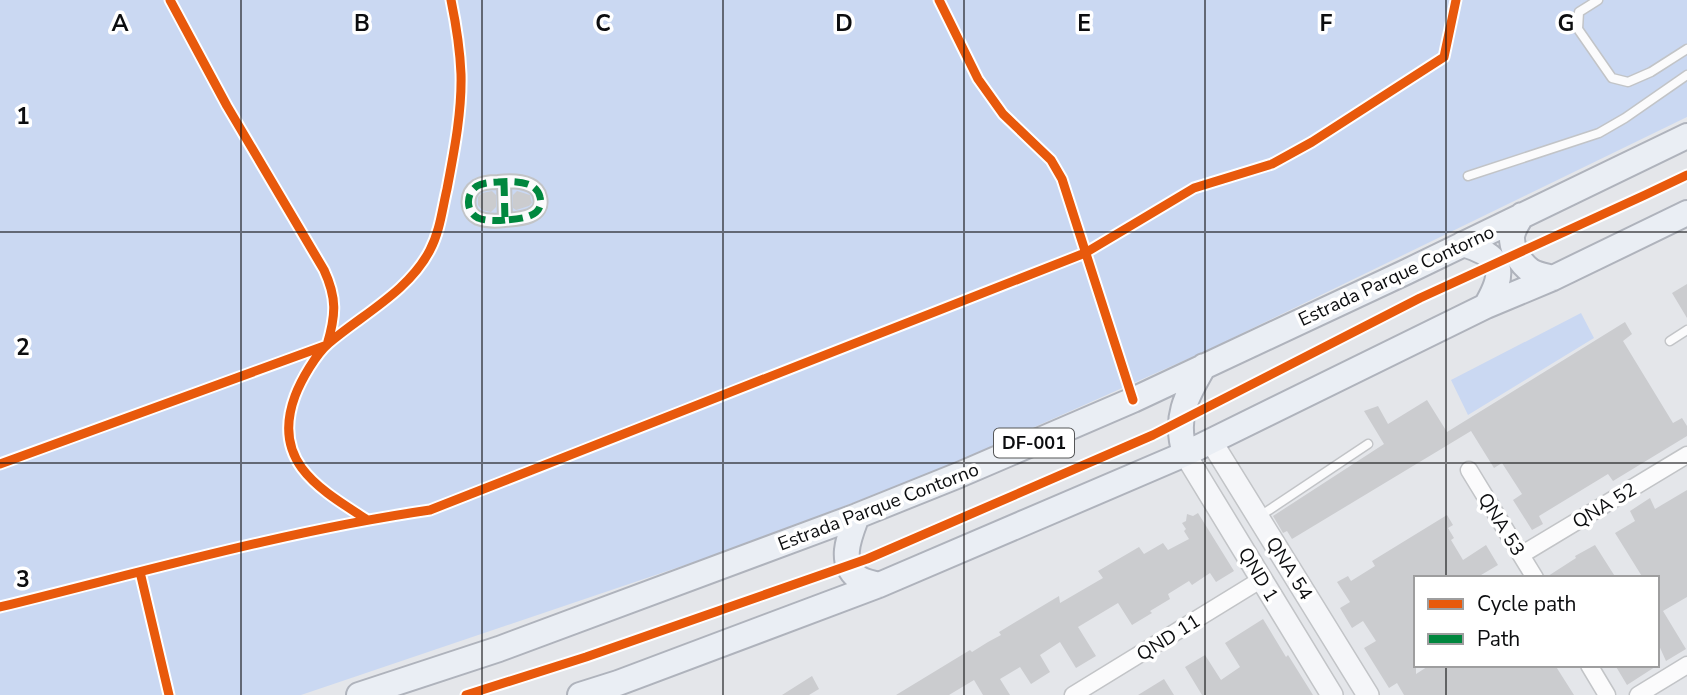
<svg xmlns="http://www.w3.org/2000/svg" width="1687" height="695" font-family="'Nunito Sans',sans-serif">
<style>
.green{fill:#cad8f2}
.building{fill:#cbcccf}
.lines{fill:none;stroke-linecap:round;stroke-linejoin:round}
.service-casing{stroke:#c2c4c7;stroke-width:11}
.pedestrian-casing{stroke:#c2c4c7;stroke-width:16}
.minor-casing{stroke:#c2c4c7;stroke-width:19}
.secondary-casing{stroke:#c2c4c7;stroke-width:24}
.trunk-casing{stroke:#afb3bc;stroke-width:28}
.service{stroke:#fbfbfc;stroke-width:8}
.pedestrian{stroke:#fbfbfc;stroke-width:12}
.minor{stroke:#fbfbfc;stroke-width:16}
.secondary{stroke:#f5f6f9;stroke-width:21}
.trunk{stroke:#eaeef4;stroke-width:24}
.quiet{stroke:#00873e;stroke-width:7;stroke-dasharray:14 7;stroke-linecap:butt}
.cycleway-casing{stroke:#fff;stroke-width:13}
.cycleway{stroke:#e8590c;stroke-width:9}
.grid{fill:none;stroke:#0c0d0f;stroke-width:2;stroke-opacity:0.55}
.labels{text-anchor:middle;stroke-width:7;stroke-linejoin:round;paint-order:stroke}
.shield{fill:#fff;stroke:#555657;stroke-width:2}
.shield-label{font-size:18px;font-weight:bold;fill:#0c0d0f}
.street-label{font-size:19px;fill:#0c0d0f;stroke:#fff}
.grid-label{font-size:23px;text-anchor:middle;font-weight:bold;fill:#0c0d0f;stroke:#fff;stroke-width:7;stroke-linejoin:round;paint-order:stroke}
</style>
<rect width="100%" height="100%" fill="#e4e6ea"/>
<path class="green" d="M0 0H1687V117L1210 349 947 466 753 542 301 695H0Z
M1581 313 1594 338 1468 415 1451 380Z"/>
<path class="building" d="M492 191 496 195V207L491 212 482 210 478 205V197L482 193Z
M517 191 530 195 532 203 529 206 516 210 513 208V195Z
M1687 284V318L1672 293Z
M1625 322 1632 334 1623 341 1673 423 1682 418 1687 426V436L1613 481 1608 474 1539 516 1543 524 1532 530 1513 500 1522 494 1502 463 1494 468 1471 431 1292 539 1287 531 1283 533 1273 516 1384 444 1364 411 1378 406 1388 424 1427 400 1447 432Z
M1687 490V597L1663 611 1686 649 1666 661 1657 641V578H1643L1615 533 1635 521 1630 511 1650 498 1655 509Z
M1198 513 1234 571 1216 582 1210 573 1192 585 1189 581 1168 594 1170 599 1150 611 1152 613 1132 625 1118 603 1078 627 1096 656 1076 668 1060 642 1040 655 1050 672 1031 684 1020 667 1000 679 1010 695H983L974 680 949 695H896L970 650 972 652 988 642 1001 635 999 632 1059 596 1060 603 1103 578 1098 571 1139 547 1144 554 1163 543 1168 550 1189 539 1184 531 1186 529 1182 523 1186 521 1187 514 1193 516Z
M1447 515 1453 525 1448 528 1454 538 1451 540 1463 560 1486 545 1498 565 1476 578H1416V674L1430 665H1555L1574 695H1404L1397 683 1389 688 1364 648 1376 641 1363 621 1352 628 1340 608 1350 602 1337 582 1348 576 1351 581 1375 566 1372 561Z
M1595 545 1616 578H1545L1576 558 1575 556Z
M1263 619 1286 657 1288 655 1313 695H1202L1185 667 1205 655 1221 680 1240 667 1225 643Z
M1615 665H1658L1627 685Z
M812 676 819 689 809 695H782Z
M1164 679 1174 695H1138Z"/>
<g class="lines">
<defs>
<path id="service" d="M1598 0 1579 12 1578 29 1612 78 1628 82 1651 72 1687 49
M1468 176 1599 133 1625 118 1687 75
M1670 341 1687 330
M1260 516 1368 444"/>
<path id="pedestrian" d="M504 182 505 220C518 219 545 218 540 197 539 192 535 187 530 185 521 181 507 181 498 182 492 182 482 183 477 186 465 194 466 212 478 218 486 221 497 221 505 220"/>
<path id="minor" d="M1469 470 1535 578
M1521 555 1687 455
M1589 665 1607 695
M1073 695 1262 579
M1638 695 1687 665"/>
<path id="secondary" d="M1211 441 1368 695
M1185 454 1332 695"/>
<path id="trunk" d="M1522 215C1518 222 1513 229 1512 236 1511 249 1521 264 1531 271 1537 275 1546 276 1553 278
M1463 244C1504 257 1506 271 1486 306
M1185 454C1174 417 1186 397 1204 366
M857 516C850 535 838 561 857 577 863 582 872 583 879 585
M359 695 499 649 857 516 959 475 1133 400 1406 272 1687 136
M580 695 618 683 879 585 1185 454 1486 306 1553 278 1687 213"/>
</defs>
<use href="#service" class="service-casing"/>
<use href="#pedestrian" class="pedestrian-casing"/>
<use href="#minor" class="minor-casing"/>
<use href="#secondary" class="secondary-casing"/>
<use href="#trunk" class="trunk-casing"/>
<use href="#service" class="service"/>
<use href="#pedestrian" class="pedestrian"/>
<use href="#minor" class="minor"/>
<use href="#secondary" class="secondary"/>
<use href="#trunk" class="trunk"/>
<path class="quiet" d="M504 182 505 220C518 219 545 218 540 197 539 192 535 187 530 185 521 181 507 181 498 182 492 182 482 183 477 186 465 194 466 212 478 218 486 221 497 221 505 220"/>
<defs>
<path id="cycleway" d="M939 0 978 79 1003 114 1051 160 1062 179 1133 400
M0 464 327 345C336 315 337 298 324 270L227 106 170 0
M366 519C318 488 271 461 295 396 301 380 316 354 329 343 363 314 409 291 430 250 440 231 442 210 447 189 454 152 462 112 461 74 460 49 456 24 451 0
M140 572 169 695
M0 607C143 572 285 531 430 510L1085 253 1194 188 1272 164 1312 142 1444 57 1456 0
M466 695 586 657 867 559 1153 435 1420 298 1645 195 1687 175"/>
</defs>
<use href="#cycleway" class="cycleway-casing"/>
<use href="#cycleway" class="cycleway"/>
</g>
<path class="grid" d="M241 0V695M482 0V695M723 0V695M964 0V695M1205 0V695M1446 0V578M0 232H1687M0 463H1687M1446 665V695"/>
<g class="labels">
<rect class="shield" x="994" y="428.5" width="80" height="29" rx="5"/>
<g class="shield-label">
<text x="1034" y="449">DF-001</text>
</g>
<g class="street-label">
<text transform="translate(1396 275) rotate(-25)" y="7">Estrada Parque Contorno</text>
<text transform="translate(1604 505) rotate(-31)" y="7">QNA 52</text>
<text transform="translate(878 506) rotate(-21)" y="7">Estrada Parque Contorno</text>
<text transform="translate(1502 524) rotate(58)" y="7">QNA 53</text>
<text transform="translate(1290 568) rotate(58)" y="7">QNA 54</text>
<text transform="translate(1259 574) rotate(59)" y="7">QND 1</text>
<text transform="translate(1168 637) rotate(-32)" y="7">QND 11</text>
</g>
</g>
<g class="grid-label">
<text x="120" y="31">A</text>
<text x="362" y="31">B</text>
<text x="603" y="31">C</text>
<text x="844" y="31">D</text>
<text x="1084" y="31">E</text>
<text x="1326" y="31">F</text>
<text x="1566" y="31">G</text>
<text x="23" y="124">1</text>
<text x="23" y="355">2</text>
<text x="23" y="587">3</text>
</g>
<rect x="1414" y="576" width="245" height="91" fill="#ffffff" stroke="#9e9e9f" stroke-width="2"/>
<rect x="1428" y="599" width="35" height="10" fill="#e8590c" stroke="#9e9e9f" stroke-width="2"/>
<text x="1477" y="611" font-size="21" fill="#0c0d0f">Cycle path</text>
<rect x="1428" y="634" width="35" height="10" fill="#00873e" stroke="#9e9e9f" stroke-width="2"/>
<text x="1477" y="646" font-size="21" fill="#0c0d0f">Path</text>
</svg>
